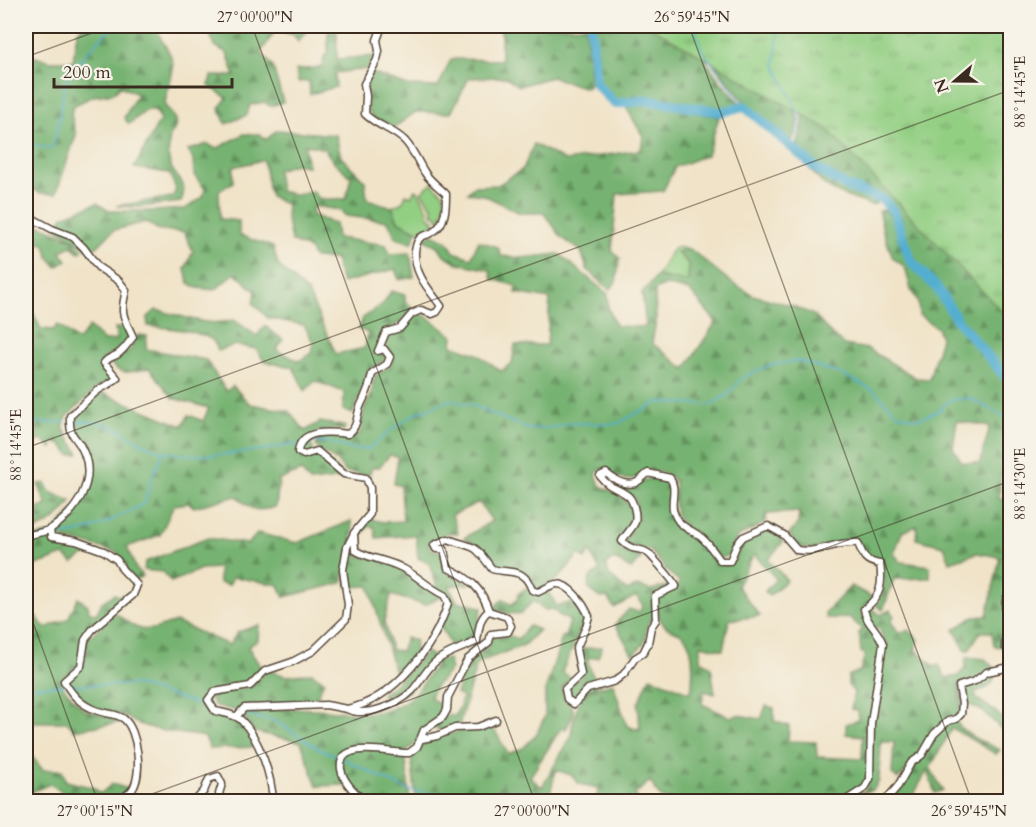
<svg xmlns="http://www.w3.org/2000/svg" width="1036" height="827" font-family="Cardo,serif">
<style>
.grass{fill:#93cf83;stroke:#677c50;stroke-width:1.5}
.forest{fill:url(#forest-firs);stroke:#586e48;stroke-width:1.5;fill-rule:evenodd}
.park{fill:url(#park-tufts);stroke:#677c50;stroke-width:1.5}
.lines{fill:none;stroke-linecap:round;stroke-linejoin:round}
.stream{stroke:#52aed0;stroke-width:1.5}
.river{stroke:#52aed0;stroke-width:10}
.street-casing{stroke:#564638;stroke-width:9}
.street{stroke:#fff;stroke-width:6}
.ticks{fill:none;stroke:#3b2a1e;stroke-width:1.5;stroke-opacity:0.45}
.neatline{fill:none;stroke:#3b2a1e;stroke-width:2}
.ticks-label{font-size:15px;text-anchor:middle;fill:#3b2a1e}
</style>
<defs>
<pattern id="forest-firs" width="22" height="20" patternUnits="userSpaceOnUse" patternTransform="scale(1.5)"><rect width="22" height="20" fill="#76b271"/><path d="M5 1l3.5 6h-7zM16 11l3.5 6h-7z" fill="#62915c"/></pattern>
<pattern id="park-tufts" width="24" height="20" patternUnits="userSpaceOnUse" patternTransform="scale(1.5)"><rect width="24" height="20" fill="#93cf83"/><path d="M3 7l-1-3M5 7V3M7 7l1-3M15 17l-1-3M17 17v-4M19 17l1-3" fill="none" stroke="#79a86b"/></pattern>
</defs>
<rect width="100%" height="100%" fill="#f7f3e8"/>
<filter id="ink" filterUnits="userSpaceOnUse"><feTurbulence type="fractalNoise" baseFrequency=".0167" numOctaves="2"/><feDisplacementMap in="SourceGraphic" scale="12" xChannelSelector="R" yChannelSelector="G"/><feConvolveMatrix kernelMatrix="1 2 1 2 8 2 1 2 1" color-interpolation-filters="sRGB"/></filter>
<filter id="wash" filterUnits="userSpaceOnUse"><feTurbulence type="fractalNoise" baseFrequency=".008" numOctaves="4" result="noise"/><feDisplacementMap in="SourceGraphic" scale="24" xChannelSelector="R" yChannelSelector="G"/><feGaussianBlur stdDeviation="1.35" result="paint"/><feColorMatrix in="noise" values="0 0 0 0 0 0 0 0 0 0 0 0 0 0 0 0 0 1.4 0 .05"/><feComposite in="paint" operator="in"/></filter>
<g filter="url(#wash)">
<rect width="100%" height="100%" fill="#f0e3c8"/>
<path class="grass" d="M432 183 444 194 445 207 440 220 436 214H432L433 208 421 192Z
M415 190 418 191 428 210 427 214 434 220 432 228 417 231 398 221 392 207 403 202 406 194 411 196Z
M675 247 690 249 677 253 689 264 688 282 657 276C664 266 667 255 675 247Z"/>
<path class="forest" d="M82 26H157C158 41 169 46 172 60 176 75 165 89 165 106 174 115 181 125 170 135 169 144 167 155 170 164 175 181 190 179 181 202L139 207 116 206 173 197 176 189 169 173 134 168 160 120 155 110H147L129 124 124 118 137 94 120 86 114 93 93 96 73 106 71 114 76 135 56 194 40 193 26 185V56L27 55 51 61H73L77 32Z
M218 26H317L307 30 298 42 294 35 276 30 261 52 273 67 283 102 270 106 264 102 250 105 247 115 226 124 219 108 227 98 209 86 211 76H235L227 53 215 46 209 32Z
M493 26H585L589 56 590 85 586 88 552 77 519 86 506 77 469 78 451 113 416 112 393 128 374 118 368 111 367 82 372 73 408 86 438 87 451 59 501 60V31Z
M594 26H691L699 52 719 80 740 104 720 111 647 98 615 101 597 83 598 54Z
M1010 26V378L958 317 938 286 913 259 904 239 896 211 883 196 849 185 819 168 797 149 804 118 778 64Z
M328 32H337V59L375 56 367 69 335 73 336 87 310 94 309 81 298 82 296 70 322 67 324 56 328 54Z
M703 49 773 66 799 120 791 144 746 104Z
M650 103 719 117 707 155 675 167 663 191 617 194 612 251 620 258 616 282 610 290 587 269 581 251 562 238 544 213H520L484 195 468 193 474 186 498 185 523 169 534 144 565 161 641 150 643 136 626 107Z
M277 130 336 135 341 157 365 181 367 199 392 207 398 221 417 231 412 243 396 238 388 221 346 216 340 210 313 206 312 215 335 224 337 238 386 245 390 254 410 253 414 277 399 280 395 269 342 283 335 259 314 258 309 249 291 241 286 215 287 205 270 196 263 160 233 167V182L219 191 220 219 239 221V235L273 247 278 265 308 293 336 354 365 348 368 333 359 329 363 318 384 303 391 291 405 295V301L413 308 401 322 383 332 376 354 384 355 385 359C380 363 373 367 369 372 367 374 354 410 353 414L343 410 344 392 315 381 305 391 293 367 265 362 256 349 235 345 218 351C217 348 216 345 214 342 204 330 164 328 148 326L147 318 156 310C180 315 210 328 234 320L257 336 265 326 283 340 276 350 299 361 311 353 313 342 304 325 268 318 253 303 256 292 235 273 215 290 197 288 188 282 185 269 193 251 184 232 159 230 146 222 114 230 97 247 87 248 56 228 63 216 97 203 109 211H153L185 209 203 197 205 189 194 175 193 160 188 150 208 144 216 149 244 134H260L266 140ZM304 144 325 149 332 160 351 177 346 199H320L312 191 296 195 280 191 277 170 295 164 308 166Z
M808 166 847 189 872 197 876 204 870 205C841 194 827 194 808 166Z
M885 210 893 218 899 241 909 263 935 290 955 322 1010 387V471L1001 475 999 498 1010 503V591L1006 596 1008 629 1003 647 994 646 992 632H980L969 650H965L954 629 974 617 987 616 1000 557 977 553 950 562 944 546 916 539 917 526 902 532 894 554 901 562 930 566V578L894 579 883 610 876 605C887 591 886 578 881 561 859 556 868 549 855 538 842 541 816 552 803 548 797 547 793 540 789 535L798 523 799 512 767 514 765 523 737 537C733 546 732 557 721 558 711 549 685 529 679 519 664 490 695 476 646 470 628 488 619 476 601 469L596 474 600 486C616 493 635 501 632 521 625 530 616 538 620 550L641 558 631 569 613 559 606 565 609 575 627 591 637 586 650 590 671 585V587L653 595 654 616 648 623 644 643 633 655 615 624 629 609 639 612 643 605 636 596 614 608 607 597 600 598 588 588 590 577 600 571 590 551 585 559 579 554 559 578 539 590 536 589 529 576 524 571 495 565 486 551 476 544 464 538 492 521 479 502 452 515 458 533H447L429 543 431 549 441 552 447 572 469 584 449 586 457 602 470 603 482 608 474 639 453 650 441 627 452 603 446 593 438 590 429 563 418 558 416 535 376 538 374 526 368 527 361 536 364 550 361 551 358 547 359 533 370 519 383 522 403 521 401 486 394 484 398 457 390 455 379 467 372 468 369 475 345 472 336 460 320 451 316 446 319 435 353 438 361 432 364 409 370 398 375 376 391 366 393 358 386 346 389 337 402 331 416 314 424 315 453 336 452 345 477 354 501 371 512 363 515 345H547L550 299 516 293V286L492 279 490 270 458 263 444 255 439 247 423 239 433 234 447 241 454 252 471 258 479 241 498 247 501 256 521 258 559 254 608 294V308L616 326 646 327 642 293 657 276 688 282 689 264 677 252 690 249 732 283 753 295 793 306 814 315 831 334 844 345 868 349 916 378 929 379 941 338 937 328 919 315 918 301 911 290 905 267 893 258 883 231 879 211ZM666 285 690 291 716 322 685 369 652 343 656 321 655 290ZM957 421 990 426 980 463 962 462 953 448Z
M26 219 71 239 83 250 79 252 71 246 60 252 67 260 57 267 48 256 45 244 33 242 26 244Z
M26 298 41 329 53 330 58 325 78 341 89 327 104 341 117 340 115 328H124L130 335C127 349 113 352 103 359L101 364C106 369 113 374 111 382L95 388C89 400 60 415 64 429 67 438 75 445 79 454L70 455 62 445 52 442V448L41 440 26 445Z
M138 335 147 336 146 349 206 360 226 391 233 386 250 404 289 411 305 431 320 422 345 426 344 430 332 429 316 432 312 437 311 445 314 452 333 465 344 478 310 482 301 471 279 480 276 507C256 512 251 511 237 496L194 507 189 503 174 505 160 535 127 547 136 569 143 576 135 580 126 571V564L117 552 55 536 54 531C74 507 106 486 87 449 78 434 72 435 73 415L93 402 100 392 182 426 189 415 203 421 209 408 173 398 149 368C134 372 119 377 110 362L130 350Z
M604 476 616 484 627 486 651 478 669 482 670 504 678 524 701 541 718 562 725 565 733 562 741 546 768 529 778 535 783 542 768 560 787 580 769 596 765 591 776 579 754 554 737 586 760 616 729 620 723 650 701 645V660L711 667 715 694 704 691 702 704 730 717 738 715 761 719 766 706 774 708V721L789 726 788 741 816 742 817 757 862 759 863 736 846 734V724L858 720V711L851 709 854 692 848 685V676L860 671 865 655 861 652 859 632 862 629 849 617 827 619 825 613 851 586 874 598 863 609C864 627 876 628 881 645L868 779C860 790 849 793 840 801L728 802 719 797C704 801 675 806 661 797 657 794 653 786 650 781L635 794 639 801H601L597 799 598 788 579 784 571 775 556 770 548 801H416L411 755C436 730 461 733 492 725L508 754 523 748 536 735 545 716V692L562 637H565L570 621 560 616 553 609 544 610 533 601 521 614 506 613 495 609 497 604 504 599 511 605 518 599V594L527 587 532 594 539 595 548 592 557 606 574 602 583 610 585 619 562 672 571 678 562 687 564 699C579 711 573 714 566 729L561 728 530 777 542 787 572 735C569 724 578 715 577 704L590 690 613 683 627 726 640 729 638 704 650 677 691 693C693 678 696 644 681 634 677 631 672 630 668 628 657 621 657 608 657 597L678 587 679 581 668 572 651 551 629 546 625 541 638 518 635 498C624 489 612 487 604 476Z
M45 483 50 492 71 501C60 519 45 527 26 534V494L32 511 47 505 38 484Z
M351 521 353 531 342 583 284 597 279 585 233 577 229 585 219 583V568L201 569 171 582 163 572 144 570 145 562 208 538 248 544 258 533 297 543Z
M48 534V538L76 544 90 551 73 563 64 555 34 566 26 567V539Z
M353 538 354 551 359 556 375 558 401 568 443 596 425 605 391 595 384 621 391 650 401 651 406 638 416 641 414 648 421 653 397 679 369 586 347 587C346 570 346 554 353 538Z
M115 594 118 596 124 594 127 597 90 630 79 665 62 680 64 688 83 709 122 722 74 730 67 722H26V624L36 616 45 628 68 619 78 598 88 605 89 612 97 613 102 602Z
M871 608 881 615 890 610 894 616 891 622 899 633 909 630 919 640 915 649 934 666 939 665 946 678 958 676 965 668 966 657 985 659 994 668 974 680 959 684 960 713 954 718 946 720 921 755 898 779 892 774 894 742H881L879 781 873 790 860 793 867 788 873 723 885 644 880 630 874 626 866 611Z
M116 613C141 635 146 632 176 622L229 645 238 632 259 625 258 640 248 647 262 669 249 684 223 688 206 700 215 714 239 721 255 747 210 749 205 737C182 733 142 731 125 716 99 709 81 709 68 681L83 667 88 638Z
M529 626 539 630 524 645 477 663 459 725 441 731 433 727 448 714 454 716 460 707 462 697 456 694C460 683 463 672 471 662 480 650 488 652 493 636H511L518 639Z
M602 647 598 657 587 658C591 668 589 677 601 680L620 669 623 673 614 679 604 681 573 701 568 698 567 689 583 674 578 649Z
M427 652 435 658 408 692 401 695 396 691 385 698 382 694 398 682Z
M448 659 451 669 435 687 430 697 444 707 413 746 405 751 410 801H363L348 785 317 786 301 742 255 732 244 718 247 710C269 710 293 707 316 709 349 712 386 721 413 695 422 686 430 672 438 661Z
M267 670 286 676 312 673 324 681 315 702 243 706 238 711 215 706 211 700 215 693 251 687Z
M995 671C995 686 987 689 975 692L976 698 996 712 1010 727V735L1002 730 984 712 966 703 962 714 961 687Z
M956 720C961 735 987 743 1000 750L996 754 952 728 930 768 943 790 935 793 927 771 910 801 886 802 942 726Z
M26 758H33L43 770H62L66 781 94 788 100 794 112 784 129 789C102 813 77 802 50 784L26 794Z"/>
<path class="park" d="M649 26H1010V320L826 128Z"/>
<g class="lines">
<path class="stream" d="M694 26 702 50 744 106
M779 26 775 65 801 118 794 150
M26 143 51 149C61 127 59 104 67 80 73 65 101 38 113 26
M26 420 43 423 66 422
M71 422C82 421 97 421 108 425 127 432 141 446 161 451 208 461 253 451 298 444
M303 443 326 442 352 449H369L390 431 414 414 450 400 472 405 528 429 550 428 571 423 617 424 658 402 710 405 727 395 743 377 771 365 798 361 841 374 873 390 898 414 918 419 938 411 950 400 970 398 1010 420
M53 534C84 538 118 517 145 503L150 482 163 453
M68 685H137L210 708
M26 687 64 685
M241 714 275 721 320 749 340 757
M344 759 407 790 449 796 455 802"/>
<path class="river" d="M591 26 596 84 615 104 647 100 721 112 744 106 818 170 848 187 882 199 894 212 911 261 937 288 957 320 1010 382"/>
</g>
</g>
<g filter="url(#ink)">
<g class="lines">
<defs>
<path id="street" d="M26 215 52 229 73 237 84 248 98 267 119 281 126 290C120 315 123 315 133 337 128 343 125 349 118 354 112 358 108 357 104 363L117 378C110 385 101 387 96 392 87 400 79 408 70 416 69 441 77 434 84 453 96 482 76 512 52 528 45 533 34 533 26 536
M50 529 51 537 76 541 104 551 117 560 122 569 137 585 133 595 92 630 85 640 81 666 64 681C74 699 86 709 106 713 111 714 120 715 124 719 138 730 143 775 132 790 129 794 122 798 118 802
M354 535 355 550C361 556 389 561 400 567 416 574 428 588 444 595L448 603C435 646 394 700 347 709 365 718 398 705 412 691 420 682 426 670 435 662 446 652 464 648 477 641 479 630 479 617 489 611
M1010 593C1001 602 1007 618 1010 630L1006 637 1005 646 1010 652
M236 717 244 708 326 705 347 709
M422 739 437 736 455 728 478 727 496 720
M194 802 204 791 209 779 218 776 222 784 219 794 223 802
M273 802C272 777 259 737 241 720 235 714 223 713 215 711L208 700 214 692 250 686 265 671 292 662 313 651 346 619 348 605 343 570 347 547 354 533 370 514V488L366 478 344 474 317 451 304 455 298 452C300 428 331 432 348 434 358 427 356 418 360 407 366 393 369 391 372 374L387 364 390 357 384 349 378 351 386 332 400 328 412 314 421 310 432 314 437 312 441 306C428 288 414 274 415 251 416 247 416 242 420 238 423 235 429 235 433 232 446 224 446 207 446 194 439 187 430 181 425 173 418 162 414 151 405 141 393 129 377 126 365 114L366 96 364 84 377 60 379 51 377 40 382 26
M366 802C356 794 343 782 341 769 337 738 392 754 409 753L417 747 424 730 443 717 447 710 448 697 463 668 468 659 489 642 491 634 508 632 511 626 507 617 489 611C482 589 470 578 448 568L444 549H436L434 545 448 539C477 550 472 541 492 569 511 574 524 567 532 590L538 592C543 590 550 585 556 584 570 583 584 605 589 616L586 627 576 649 581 674 565 689 567 699 574 704 588 689 615 681 624 674 635 658 643 653 648 643 651 627 656 620 655 596 676 586C675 583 651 555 648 553 638 546 634 553 622 541 625 535 633 528 635 522 637 514 633 499 627 495 616 487 610 489 600 476L606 473C613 479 624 486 635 483 639 482 644 476 648 473L670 478C677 488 671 499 673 510 679 530 692 528 703 539 710 545 715 554 721 561H730L737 544 743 537 768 526 784 535 797 550C818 554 836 541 858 543 863 556 865 562 880 564 883 584 881 597 864 609 866 624 878 629 883 644L871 723 870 779 865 788 843 802
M884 802 898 786 911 763 922 755 934 734 948 721 956 719 961 714 962 704 959 686 975 681 987 672 1010 667"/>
</defs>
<use href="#street" class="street-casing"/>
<use href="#street" class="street"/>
</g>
</g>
<path class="ticks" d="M252 26 535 802M689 26 972 802M26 57 111 26M26 448 1010 90M26 603 98 802M130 802 1010 481"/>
<rect width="1036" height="827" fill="none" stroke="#f7f3e8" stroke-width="66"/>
<g transform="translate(955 81) rotate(250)" stroke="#f7f3e8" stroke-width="4.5" paint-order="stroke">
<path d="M0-4.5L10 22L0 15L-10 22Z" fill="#3b2a1e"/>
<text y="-9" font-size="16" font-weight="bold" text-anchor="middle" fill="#3b2a1e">N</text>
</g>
<path d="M54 78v9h178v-9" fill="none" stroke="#3b2a1e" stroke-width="3"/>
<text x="63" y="78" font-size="18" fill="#3b2a1e" stroke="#f7f3e8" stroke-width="4.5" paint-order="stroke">200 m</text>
<rect x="33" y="33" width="970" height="761" class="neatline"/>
<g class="ticks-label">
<text x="255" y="22">27°00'00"N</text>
<text x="692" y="22">26°59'45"N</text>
<text transform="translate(1020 92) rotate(-90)" y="5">88°14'45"E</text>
<text transform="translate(16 445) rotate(-90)" y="5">88°14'45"E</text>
<text transform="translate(1020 484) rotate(-90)" y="5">88°14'30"E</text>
<text x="95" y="816">27°00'15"N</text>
<text x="532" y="816">27°00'00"N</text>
<text x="969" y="816">26°59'45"N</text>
</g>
</svg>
